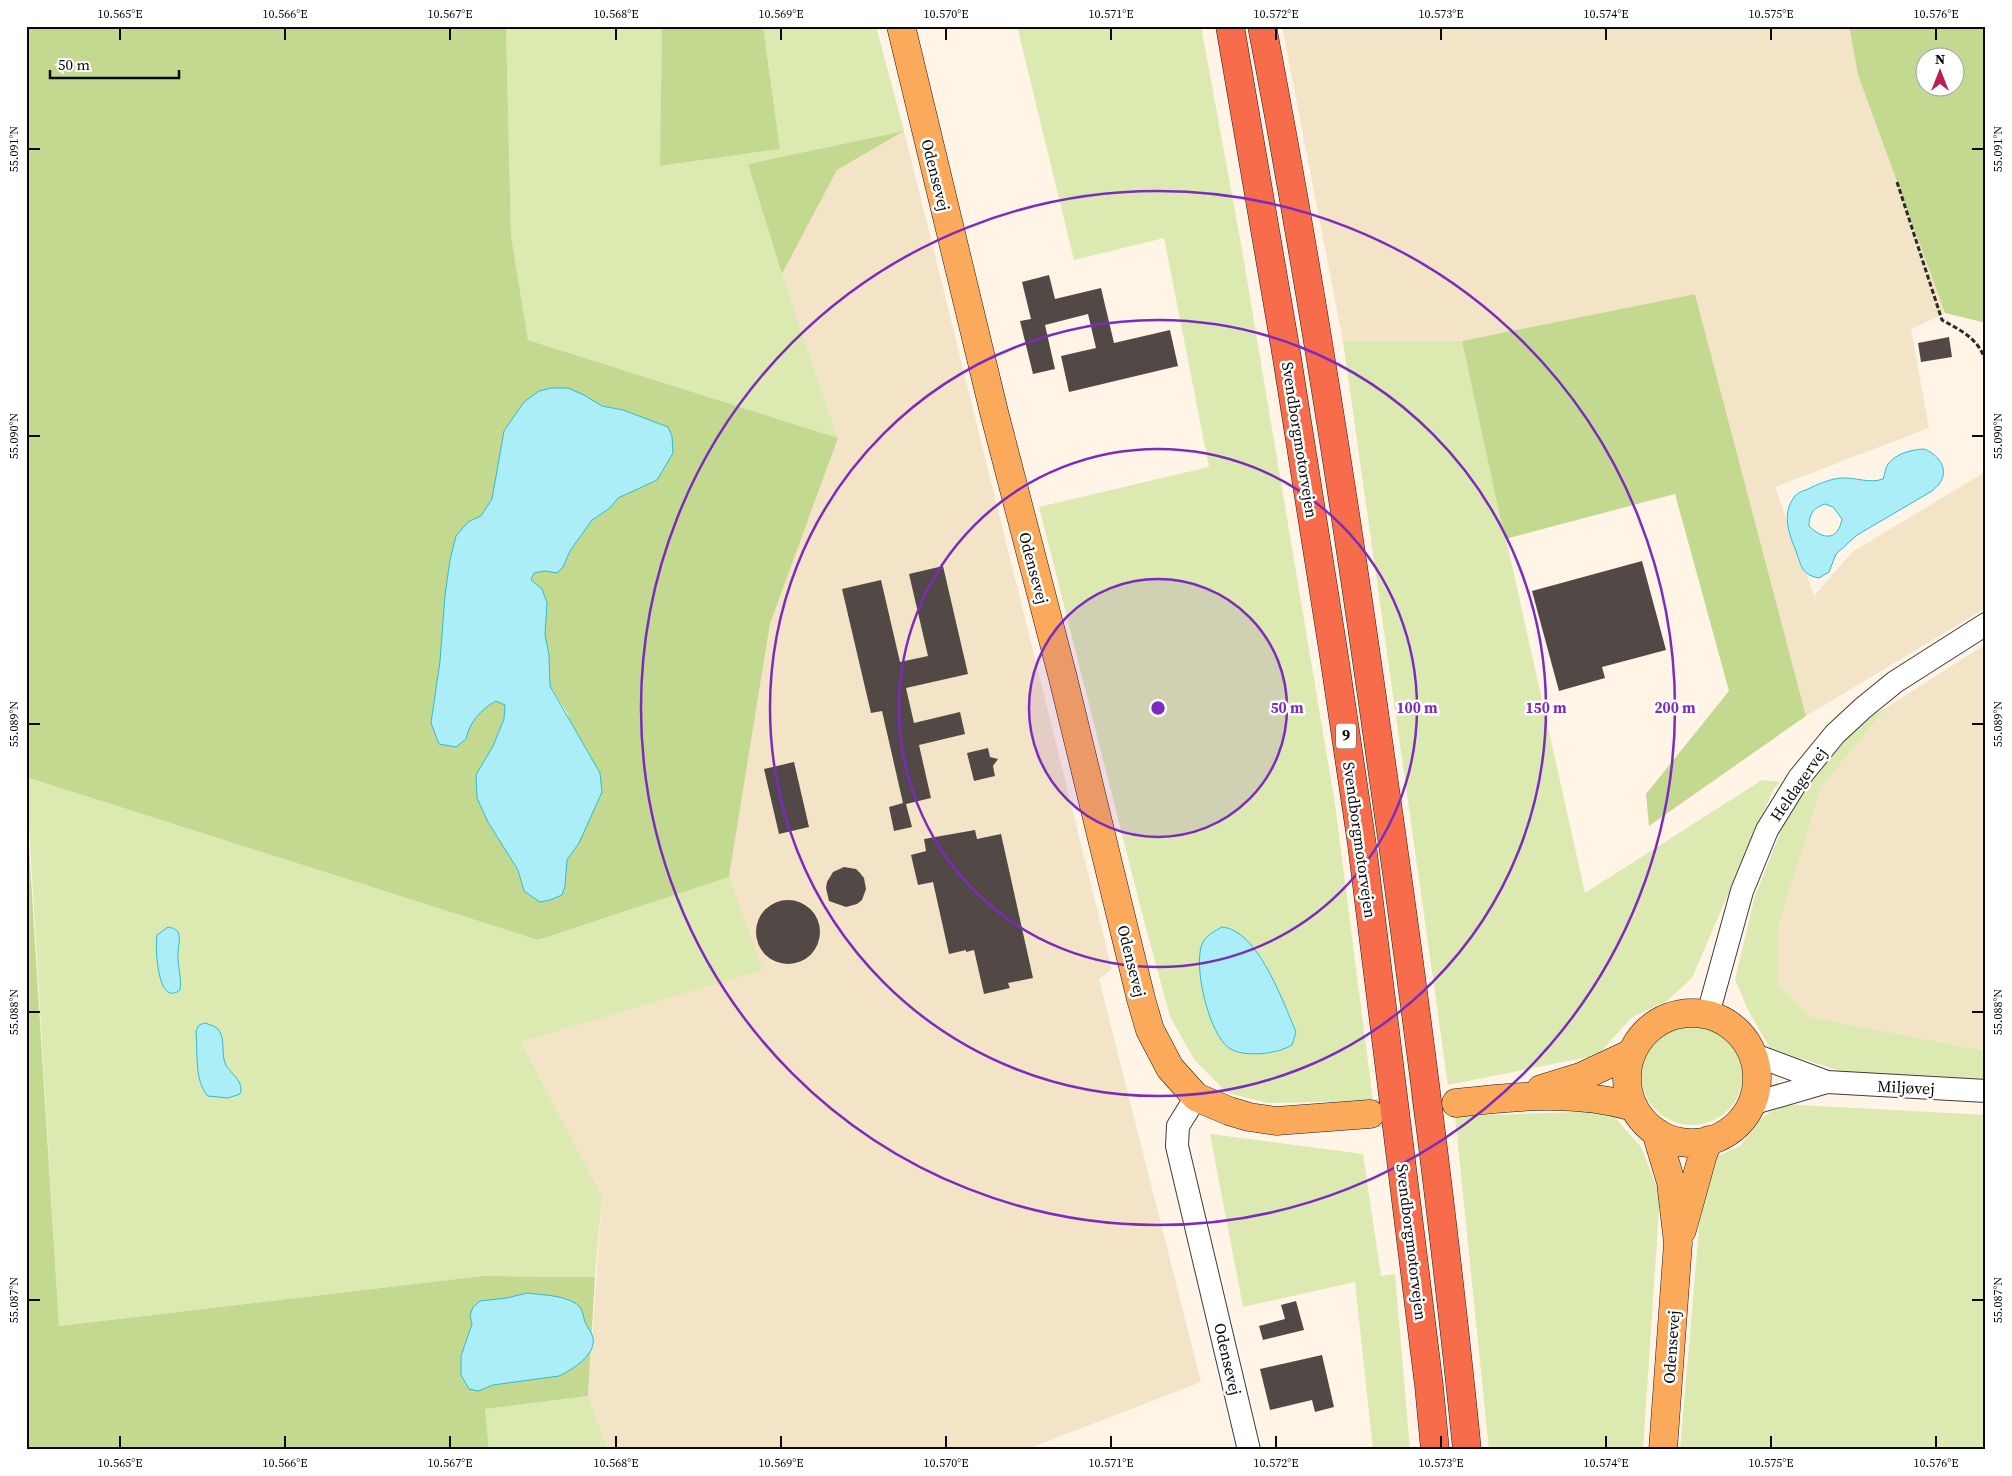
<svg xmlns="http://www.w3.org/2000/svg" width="2012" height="1476" font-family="'Source Serif 4',serif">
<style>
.farmland{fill:#f4e4c7}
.green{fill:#dce9b1}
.forest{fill:#c4d990;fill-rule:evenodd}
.water{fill:#abeef7;stroke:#31bacf;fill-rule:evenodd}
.building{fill:#524846}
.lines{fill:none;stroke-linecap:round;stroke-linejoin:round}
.major-tunnel{stroke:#dad1c5;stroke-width:28;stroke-dasharray:28 14;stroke-linecap:butt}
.minor-casing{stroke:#3d3d3d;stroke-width:24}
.major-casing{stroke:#1b1b1b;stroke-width:29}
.highway-casing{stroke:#1b1b1b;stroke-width:29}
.path{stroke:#2c2c2c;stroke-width:3;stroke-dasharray:5 2.5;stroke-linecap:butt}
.minor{stroke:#fff;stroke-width:22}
.major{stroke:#fba95a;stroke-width:28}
.highway{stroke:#f76d4c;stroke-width:28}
.ticks{fill:none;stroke:#0a0a0a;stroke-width:2}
.ring{fill:none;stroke:#7b2cbf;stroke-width:2.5}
.labels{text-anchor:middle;stroke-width:5;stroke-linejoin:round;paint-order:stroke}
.shield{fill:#fff;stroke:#545454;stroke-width:1}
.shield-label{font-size:15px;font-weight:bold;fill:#0a0a0a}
.street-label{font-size:16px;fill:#0a0a0a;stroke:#fff}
.centre{fill:#7b2cbf;stroke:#fff;stroke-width:2.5}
.ring-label{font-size:15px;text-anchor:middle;font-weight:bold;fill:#7b2cbf;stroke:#fff;stroke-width:5;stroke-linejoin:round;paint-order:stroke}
.neatline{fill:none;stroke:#0a0a0a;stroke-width:2}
.ticks-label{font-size:12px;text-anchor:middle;fill:#0a0a0a}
</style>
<rect width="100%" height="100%" fill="#fff4e6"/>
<path class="farmland" d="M1282 26H1849L1858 75 1945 313 1911 329 1929 428 1775 487 1814 596 1852 552 1985 472 1986 608 1806 716 1695 294 1462 341H1343Z
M904 131 1112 969 1099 979 1201 1382 1025 1450H608L588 1396 602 1196 521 1042 762 970 729 877 770 624 838 438 782 274 837 170Z
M1986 644V1051L1811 1017 1778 984 1777 932 1821 788 1887 707Z"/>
<path class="green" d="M506 26H662L661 166 780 149 763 26H876L904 131 749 164 782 274 838 438 528 340 511 235Z
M1017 26H1201L1241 244 1335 804 1373 1101 1268 1103 1227 1093 1194 1059 1170 1017 1143 917 1039 507 1209 467 1164 238 1074 260Z
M1343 341H1462L1585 893 1762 780 1780 782 1773 790 1692 978 1667 1001 1631 1018 1598 1055 1448 1085Z
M1887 707 1821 788 1777 932 1778 984 1811 1017 1986 1051V1081L1844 1072 1806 1060 1774 1055 1748 1010 1735 979 1755 896 1792 803 1843 732Z
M26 777 538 940 729 877 763 970 521 1042 602 1196 595 1277 482 1276 59 1326Z
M1641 1074a51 51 0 1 1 102 0a51 51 0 1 1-102 0Z
M1780 1104 1986 1115V1450H1680L1702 1193 1709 1160 1740 1146 1760 1120Z
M1609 1111 1641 1147 1660 1195 1643 1450H1489L1455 1116Z
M1210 1134 1363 1154 1381 1276 1395 1274 1410 1450H1373L1355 1282 1243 1307Z
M588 1396 608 1450H489L485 1409Z"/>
<path class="forest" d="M26 26H506L511 235 528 340 838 438 770 624 729 877 538 940 26 777ZM551 388 584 395 602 406 623 410 657 480 618 498 610 508 592 520 570 551 563 567 533 573 531 580 542 589 547 603 545 635 549 655 550 686 568 714 579 843 567 860 565 886 525 891 518 870 488 822 493 746 504 719 505 705 496 701 486 706 468 728 431 723 440 661 445 595 450 560 456 536 468 522 481 516 492 499 504 431 524 402Z
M662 26H763L780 149 660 166Z
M1849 26H1986V323L1945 313 1858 75ZM1924 58H1954V88H1924Z
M904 131 837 170 782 274 748 164Z
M1695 294 1806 716 1649 826 1646 794 1729 691 1675 494 1505 539 1462 341Z
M26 799 59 1326 482 1276 595 1277 588 1396 485 1409 489 1450H26Z"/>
<path class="water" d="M551 388H568L584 395 602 406 623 410 668 427 672 436 673 453 657 480 618 498 610 508 592 520 570 551 563 567 557 573 545 571 534 573 531 580 542 589 547 603 545 635 549 655 550 686 600 773 602 792 579 843 567 860 565 886 562 895 550 900 540 902 524 891 518 870 488 822 477 798 476 775 493 746 504 719 505 705 496 701C481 709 469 723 466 739L456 747 439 744 431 723 440 661 445 595 450 560 456 536 468 522 481 516 492 499 504 431 524 402 539 391Z
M1924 449C1936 453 1949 467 1941 481 1939 485 1935 488 1932 491L1857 535 1836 554 1829 572 1819 578C1802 575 1801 566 1796 551 1789 534 1781 513 1795 496 1798 492 1807 490 1812 487 1821 483 1831 479 1841 478 1856 477 1869 484 1883 479 1885 475 1885 468 1888 464 1897 453 1910 450 1924 449ZM1825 504 1833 507 1842 519C1838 541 1823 540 1809 526 1809 514 1813 508 1825 504Z
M168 927C172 928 175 928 178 932 181 939 178 945 178 953 177 965 182 977 180 990 157 1008 155 946 157 935Z
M1222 927C1258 930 1283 1002 1296 1032L1292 1045C1278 1054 1243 1058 1229 1048 1209 1034 1193 967 1202 944 1205 936 1215 931 1222 927Z
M206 1023C209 1025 215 1026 217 1028 226 1037 221 1052 225 1063 229 1073 245 1081 240 1094L228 1098 208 1096C194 1081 198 1053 196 1033 197 1026 199 1024 206 1023Z
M527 1293C542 1295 560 1295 573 1302 584 1306 582 1316 586 1324 588 1329 592 1332 593 1338 596 1355 573 1369 559 1376L493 1385 478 1391 469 1389 461 1375V1356L472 1324 470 1315 473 1307 480 1301 507 1298Z"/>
<path class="building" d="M1049 275 1055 299 1101 288 1114 343 1170 330 1178 366 1069 392 1061 356 1096 348 1088 314 1045 325 1055 369 1033 374 1020 321 1031 319 1022 282Z
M1949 337 1952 357 1921 362 1918 343Z
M1642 561 1666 650 1602 667 1605 678 1559 691 1532 591Z
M943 566 968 674 906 688 914 723 960 712 965 734 919 745 931 798 906 804 912 827 894 831 889 807 903 803 882 711 871 713 842 589 881 580 900 662 928 656 909 574Z
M988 748 990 757 998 759 993 766 995 776 974 781 967 753Z
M794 762 809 827 779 834 764 769Z
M975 830 977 839 1001 834 1033 978 1008 983 1010 988 984 994 974 950 966 952V950L949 954 933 882 918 885 911 855 926 851 924 839Z
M844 867 856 869 860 873 864 878 866 889 862 900 857 904 846 907 829 901 826 888 827 882 833 872Z
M756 932a32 32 0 1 1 64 0a32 32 0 1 1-64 0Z
M1296 1301 1304 1330 1263 1340 1259 1326 1285 1319 1281 1305Z
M1322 1355 1334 1407 1315 1412 1312 1400 1270 1410 1260 1369Z"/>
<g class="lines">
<path class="major-tunnel" d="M1371 1114 1452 1103"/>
<defs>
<path id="minor" d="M1708 1014 1742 891 1767 830 1799 778 1835 734 1863 708 1895 682 1986 624
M1752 1054 1827 1082 1986 1091
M1196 1097 1178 1126 1177 1146 1249 1450
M1751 1104 1827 1082"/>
<path id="major" d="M901 26 994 412 1063 678 1141 999 1150 1030 1170 1068 1196 1097 1229 1111 1249 1117 1276 1121 1370 1114
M1627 1078a65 65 0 1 1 130 0a65 65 0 1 1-130 0Z
M1541 1089 1583 1076 1632 1053
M1456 1103C1516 1096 1576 1090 1634 1107
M1656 1132 1671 1182 1678 1243 1663 1450
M1682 1230 1703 1154 1709 1140"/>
<path id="highway" d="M1230 26 1287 358 1334 656 1362 845 1429 1386 1435 1450
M1262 26C1309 270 1347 516 1381 761 1414 990 1444 1220 1467 1450"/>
</defs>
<use href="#minor" class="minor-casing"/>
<use href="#major" class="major-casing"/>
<use href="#highway" class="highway-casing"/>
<path class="path" d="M1897 182 1942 320C1962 331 1981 340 1986 364
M1986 416V419"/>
<use href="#minor" class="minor"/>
<use href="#major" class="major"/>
<use href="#highway" class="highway"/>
</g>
<path class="ticks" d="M120 28V40M285 28V40M450 28V40M616 28V40M781 28V40M946 28V40M1111 28V40M1276 28V40M1441 28V40M1606 28V40M1771 28V40M1936 28V40M28 149H40M1972 149H1984M28 436H40M1972 436H1984M28 724H40M1972 724H1984M28 1012H40M1972 1012H1984M28 1300H40M1972 1300H1984M120 1436V1448M285 1436V1448M450 1436V1448M616 1436V1448M781 1436V1448M946 1436V1448M1111 1436V1448M1276 1436V1448M1441 1436V1448M1606 1436V1448M1771 1436V1448M1936 1436V1448"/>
<circle cx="1158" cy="708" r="129" fill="#7b2cbf" fill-opacity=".12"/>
<g class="ring">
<circle cx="1158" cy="708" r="129"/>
<circle cx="1158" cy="708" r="259"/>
<circle cx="1158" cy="708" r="388"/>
<circle cx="1158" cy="708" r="517"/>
</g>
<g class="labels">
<rect class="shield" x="1336" y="723.5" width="20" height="25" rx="4"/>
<g class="shield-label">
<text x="1346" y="741">9</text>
</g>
<g class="street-label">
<text transform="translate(936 175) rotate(76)" y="6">Odensevej</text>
<text transform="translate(1300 440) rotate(81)" y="6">Svendborgmotorvejen</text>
<text transform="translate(1034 568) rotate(75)" y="6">Odensevej</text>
<text transform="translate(1798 784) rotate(-55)" y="6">Heldagervej</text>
<text transform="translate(1360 840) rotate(82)" y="6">Svendborgmotorvejen</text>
<text transform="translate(1132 961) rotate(76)" y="6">Odensevej</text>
<text transform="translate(1906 1087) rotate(3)" y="6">Miljøvej</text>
<text transform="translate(1412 1242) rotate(83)" y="6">Svendborgmotorvejen</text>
<text transform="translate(1671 1347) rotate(-86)" y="6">Odensevej</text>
<text transform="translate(1228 1359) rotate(77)" y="6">Odensevej</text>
</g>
</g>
<circle cx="1158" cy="708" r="8" class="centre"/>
<g class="ring-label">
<text x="1287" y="713">50 m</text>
<text x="1417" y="713">100 m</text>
<text x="1546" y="713">150 m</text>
<text x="1675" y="713">200 m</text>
</g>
<rect width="2012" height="1476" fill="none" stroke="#ffffff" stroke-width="55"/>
<g transform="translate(1940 72)"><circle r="24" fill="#ffffff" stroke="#9d9d9d"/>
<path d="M0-4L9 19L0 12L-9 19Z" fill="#ba2151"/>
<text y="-8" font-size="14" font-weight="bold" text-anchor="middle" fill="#0a0a0a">N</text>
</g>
<path d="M50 70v8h129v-8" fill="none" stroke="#0a0a0a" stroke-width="2.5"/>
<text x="58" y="70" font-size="15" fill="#0a0a0a" stroke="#ffffff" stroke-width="4" paint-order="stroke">50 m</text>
<rect x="28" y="28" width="1956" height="1420" class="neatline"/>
<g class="ticks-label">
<text x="120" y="18">10.565°E</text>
<text x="285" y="18">10.566°E</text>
<text x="450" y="18">10.567°E</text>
<text x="616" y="18">10.568°E</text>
<text x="781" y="18">10.569°E</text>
<text x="946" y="18">10.570°E</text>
<text x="1111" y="18">10.571°E</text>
<text x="1276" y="18">10.572°E</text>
<text x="1441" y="18">10.573°E</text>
<text x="1606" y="18">10.574°E</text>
<text x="1771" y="18">10.575°E</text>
<text x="1936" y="18">10.576°E</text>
<text transform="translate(14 149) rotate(-90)" y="4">55.091°N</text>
<text transform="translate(1998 149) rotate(-90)" y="4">55.091°N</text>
<text transform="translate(14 436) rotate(-90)" y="4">55.090°N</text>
<text transform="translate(1998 436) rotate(-90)" y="4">55.090°N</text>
<text transform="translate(14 724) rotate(-90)" y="4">55.089°N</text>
<text transform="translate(1998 724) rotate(-90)" y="4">55.089°N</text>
<text transform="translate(14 1012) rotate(-90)" y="4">55.088°N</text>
<text transform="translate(1998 1012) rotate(-90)" y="4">55.088°N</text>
<text transform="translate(14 1300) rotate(-90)" y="4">55.087°N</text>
<text transform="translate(1998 1300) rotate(-90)" y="4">55.087°N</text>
<text x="120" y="1467">10.565°E</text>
<text x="285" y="1467">10.566°E</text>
<text x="450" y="1467">10.567°E</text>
<text x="616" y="1467">10.568°E</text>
<text x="781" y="1467">10.569°E</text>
<text x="946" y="1467">10.570°E</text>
<text x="1111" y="1467">10.571°E</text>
<text x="1276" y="1467">10.572°E</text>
<text x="1441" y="1467">10.573°E</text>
<text x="1606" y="1467">10.574°E</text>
<text x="1771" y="1467">10.575°E</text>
<text x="1936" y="1467">10.576°E</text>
</g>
</svg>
